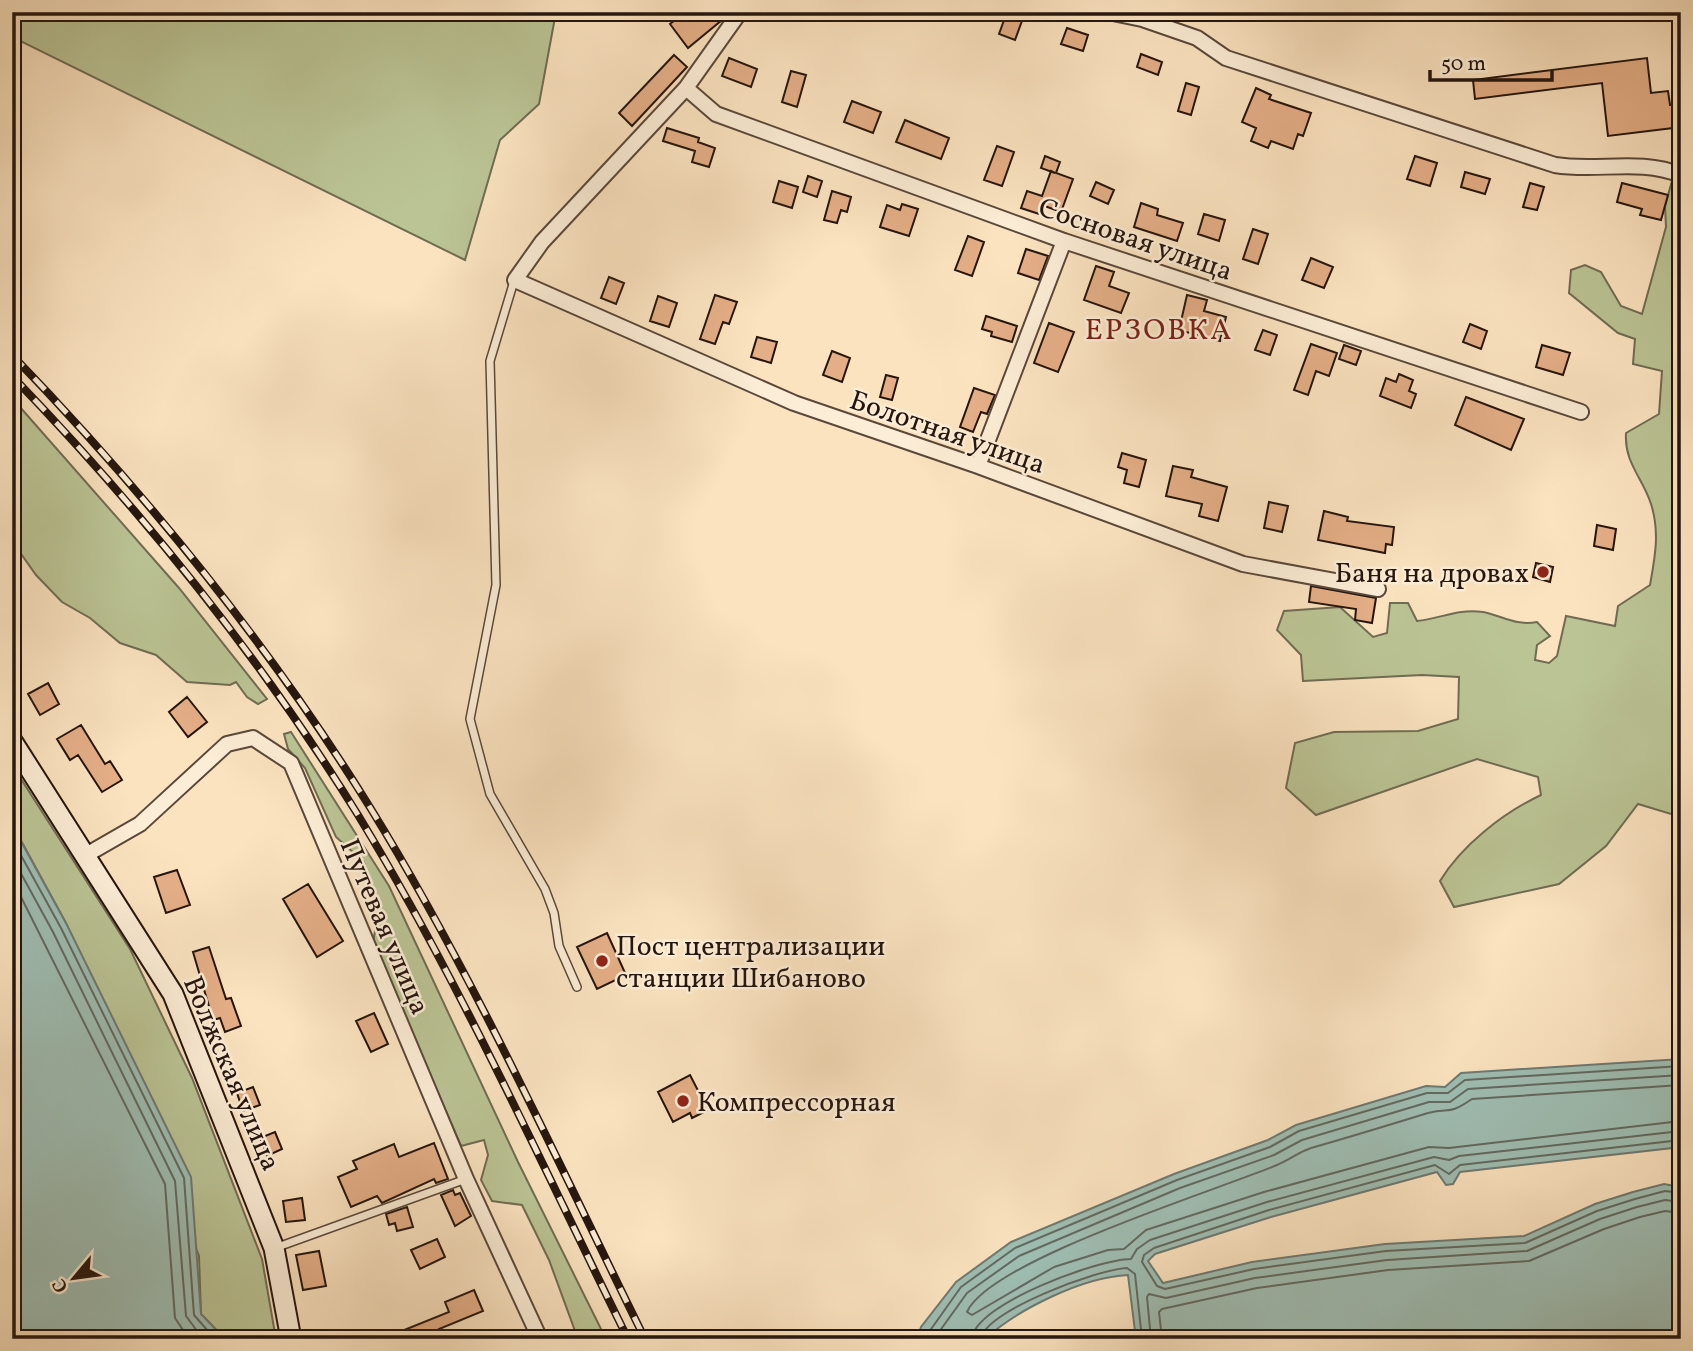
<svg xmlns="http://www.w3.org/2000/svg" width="1693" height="1351" font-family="Vollkorn,serif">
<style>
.green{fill:#bbc495;stroke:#706c52;stroke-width:2}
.water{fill:#9fbeb3;stroke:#6e7a71;stroke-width:2}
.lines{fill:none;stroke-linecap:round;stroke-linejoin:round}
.shore{stroke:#626a60;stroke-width:2}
.building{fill:#e4ae86;stroke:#25150e;stroke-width:2}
.lane-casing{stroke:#5a483a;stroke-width:10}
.street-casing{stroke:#5a483a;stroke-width:18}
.secondary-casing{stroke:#25150e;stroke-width:23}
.lane{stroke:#fcedd6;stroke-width:7}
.street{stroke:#fcedd6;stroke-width:14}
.secondary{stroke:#fcedd6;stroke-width:19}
.rail-casing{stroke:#25150e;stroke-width:8}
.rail{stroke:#fcedd6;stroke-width:5;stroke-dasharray:16;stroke-linecap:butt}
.poi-dot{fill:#8f2418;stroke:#fcedd6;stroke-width:2.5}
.labels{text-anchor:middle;stroke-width:5;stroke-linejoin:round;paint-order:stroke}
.street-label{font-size:28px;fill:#25150e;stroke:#fcedd6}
.poi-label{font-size:28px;fill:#25150e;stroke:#fcedd6;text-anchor:start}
.neighbourhood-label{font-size:30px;letter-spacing:2px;fill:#7a1f14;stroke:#fcedd6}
</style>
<rect width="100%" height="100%" fill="#fbe3c0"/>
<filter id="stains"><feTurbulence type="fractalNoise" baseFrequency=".00286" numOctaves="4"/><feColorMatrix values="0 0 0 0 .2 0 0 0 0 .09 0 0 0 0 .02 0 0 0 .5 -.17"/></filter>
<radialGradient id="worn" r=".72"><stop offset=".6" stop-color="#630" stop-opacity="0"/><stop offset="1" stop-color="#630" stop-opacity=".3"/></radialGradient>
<path class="green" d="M12 12H556L539 104 500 140 465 260 12 37Z
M1672 181 1681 185V821L1678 816 1638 804 1606 846 1559 884 1454 907 1440 881C1462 845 1503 813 1541 795L1538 777 1477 759 1316 815 1286 788 1295 743 1334 732 1418 731 1458 719 1459 677 1422 675 1303 681 1301 655 1277 630 1284 611 1340 607 1373 637 1387 633 1390 603H1408L1417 621C1440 619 1458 608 1483 612 1503 616 1515 626 1537 622L1550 636 1537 645 1535 660 1549 663 1557 656 1566 616 1615 626 1618 606 1650 585C1655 557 1660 532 1651 504 1643 478 1624 463 1626 433L1659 414 1662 371 1633 364 1635 339 1618 333 1569 293 1571 270 1585 265 1601 272 1621 306 1642 314 1666 227 1665 206Z
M12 398 179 588 267 699 258 704 247 697 236 682 230 685 187 682 156 655 120 643 90 618 62 602 36 575 12 541Z
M291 732 389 886 518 1162 606 1339H578L549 1260 522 1205 492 1201 481 1180 488 1155 484 1140 461 1146 373 942 377 920 371 905 370 885 364 862 336 837 305 768 288 749 284 734Z
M12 765 130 949 192 1078 262 1259 276 1339H225L201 1314 199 1256 67 925 12 824Z"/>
<path class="water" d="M12 825 67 925 191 1177 201 1314 225 1339H12Z
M1681 1059V1147L1460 1172 1453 1184 1446 1185 1437 1172 1271 1217 1155 1254 1148 1261 1163 1283 1252 1262 1385 1244 1524 1236 1595 1204 1633 1192 1664 1184 1681 1187V1339H1136L1128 1275C1083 1277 1018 1309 985 1339H917L921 1327 956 1282 1011 1242 1174 1174 1268 1140 1296 1125 1426 1086 1445 1087 1461 1073Z"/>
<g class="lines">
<path class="shore" d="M12 839 61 928 184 1178 194 1315 215 1339
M12 857 53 932 175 1181 186 1316 203 1339
M12 879 165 1184 175 1318 189 1339
M1681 1085 1472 1099C1447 1116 1451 1107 1428 1113 1389 1125 1350 1137 1311 1148 1299 1152 1289 1160 1277 1165 1218 1190 990 1260 967 1312L972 1315 1054 1267 1108 1250 1124 1249 1146 1230 1264 1192 1429 1147 1449 1148 1681 1121
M1681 1140 1460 1165 1449 1174 1435 1165 1269 1210 1154 1248 1144 1255 1142 1262 1157 1286 1165 1289 1254 1269 1386 1251 1525 1243 1597 1211 1635 1199 1665 1191 1681 1193
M924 1339 961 1287 1015 1248 1177 1180 1270 1147 1299 1131 1427 1093H1448L1465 1080 1681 1066
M934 1339 967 1293 1019 1256 1180 1188 1274 1155 1302 1140 1429 1102H1450L1468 1089 1681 1075
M972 1339C974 1304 1099 1259 1131 1259L1137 1249 1150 1240 1267 1202 1434 1157 1449 1160 1459 1156 1681 1131
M981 1339C984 1311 1099 1269 1127 1268L1135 1274 1142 1339
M1151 1339 1147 1297 1149 1294 1166 1298 1255 1278 1387 1260 1527 1251 1600 1219 1637 1207 1665 1200 1681 1202
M1162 1339 1159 1312 1162 1309 1257 1288 1388 1270 1529 1261 1604 1229 1640 1217 1665 1211 1681 1213"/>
</g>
<path class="building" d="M685 12H717L722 20 688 48 670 24Z
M1007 12 1023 18 1015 40 999 34Z
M1067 28 1088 35 1083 51 1061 44Z
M1141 54 1162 62 1158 75 1137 67Z
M674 55 687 67 632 126 619 113Z
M729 58 757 69 751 87 722 76Z
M1647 58 1651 93 1668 91 1670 105 1681 104V127L1608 136 1602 83 1475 99 1473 80Z
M791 71 806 75 797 107 782 102Z
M1186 83 1199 87 1191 115 1178 111Z
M1256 88 1271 95 1269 99 1311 113 1303 136 1298 134 1293 149 1271 141 1268 148 1251 141 1256 128 1242 122Z
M852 101 881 112 873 133 844 122Z
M905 120 949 138 941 159 896 142Z
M667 128 699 138 698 142 715 148 709 167 692 162 695 151 663 141Z
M997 146 1014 152 1002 186 984 180Z
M1045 156 1060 162 1056 173 1073 179 1061 212 1042 205 1039 214 1021 208 1027 191 1042 196 1051 171 1055 173 1041 168Z
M1415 156 1437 163 1430 186 1407 179Z
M1465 172 1490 179 1485 194 1461 187Z
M808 176 822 181 817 197 803 192Z
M779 181 798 187 792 208 773 202Z
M1096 182 1114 190 1108 204 1090 196Z
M1530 183 1544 187 1537 210 1523 207Z
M1622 183 1668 195 1661 220 1640 215 1642 209 1617 202Z
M832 191 851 197 847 212 841 210 837 223 824 220Z
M1141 203 1158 209 1157 215 1183 223 1177 241 1134 227Z
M902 204 918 209 909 236 880 227 887 205 900 210Z
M1204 214 1225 220 1219 241 1198 234Z
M1253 229 1268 234 1258 264 1243 259Z
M968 236 984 242 972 276 955 270Z
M1026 249 1048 256 1039 280 1018 273Z
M1311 258 1333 267 1324 288 1302 280Z
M1096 266 1114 272 1109 286 1129 293 1121 313 1084 300Z
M609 277 624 283 616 304 601 298Z
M715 295 737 302 729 324 723 322 715 344 700 339Z
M1187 295 1207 300 1204 311 1226 317 1220 341 1179 330Z
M658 296 677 303 669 327 650 321Z
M986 316 1017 326 1012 342 991 336 992 332 982 329Z
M1049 323 1074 332 1058 372 1034 363Z
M1470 324 1487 331 1481 349 1463 342Z
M1263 330 1277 335 1270 355 1255 350Z
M757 337 777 342 771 363 751 357Z
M1311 344 1337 353 1329 376 1316 371 1308 395 1294 390Z
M1344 345 1361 351 1356 365 1339 359Z
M1542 345 1570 353 1563 375 1536 367Z
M832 351 850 358 842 382 823 375Z
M1399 374 1413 380 1409 391 1416 394 1411 408 1380 396 1386 378 1396 382Z
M886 375 898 378 892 400 880 397Z
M974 388 995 395 987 414 981 412 973 432 960 427Z
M1466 397 1524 419 1511 450 1455 425Z
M1122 453 1146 460 1139 487 1124 483 1127 470 1118 467Z
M1173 466 1193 470 1191 477 1227 487 1218 521 1199 516 1202 504 1166 496Z
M1269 502 1288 506 1282 532 1264 528Z
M1324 511 1348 517 1347 521 1394 527 1392 545 1386 544 1385 553 1318 540Z
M1597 525 1616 529 1613 550 1594 546Z
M1536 563 1553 567 1550 582 1533 577Z
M1311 586 1376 598 1372 623 1355 620 1356 609 1309 602Z
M48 683 59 704 40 715 28 694Z
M187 697 207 722 188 737 169 712Z
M81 725 105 764 110 761 122 780 102 792 78 755 70 760 57 739Z
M177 870 190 905 166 913 154 877Z
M308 884 343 941 317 957 283 899Z
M607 933 626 975 597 989 577 947Z
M209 947 226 999 231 998 241 1026 225 1032 220 1018 213 1020 193 952Z
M374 1013 388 1044 371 1052 356 1021Z
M690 1075 708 1110 692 1118 690 1113 673 1122 658 1092Z
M253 1087 260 1105 243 1111 237 1093Z
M275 1132 282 1149 267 1156 260 1138Z
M434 1143 448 1179 436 1183 434 1179 382 1203 377 1196 351 1207 338 1177 357 1169 353 1161 394 1144 399 1157Z
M453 1190 455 1195 460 1193 471 1216 455 1226 441 1195Z
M302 1198 305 1220 286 1222 283 1201Z
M407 1207 413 1227 397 1231 395 1223 389 1225 386 1214Z
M437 1239 445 1257 420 1269 411 1250Z
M319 1251 326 1286 303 1290 296 1255Z
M474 1290 483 1311 439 1329 442 1335 433 1339H382L449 1312 445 1302Z"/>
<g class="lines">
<defs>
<path id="lane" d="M514 281 490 361 496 585 470 719 490 794 545 889 554 913 559 946 577 987
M275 1248 466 1179"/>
<path id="street" d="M740 12 686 88 542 242 515 280 794 403 978 466 1243 564 1378 589
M1108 12 1142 19 1197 38 1226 58 1555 165C1597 172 1640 158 1681 175
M686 88 716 114 1064 241 1581 412
M978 466 1064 241
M86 855 140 824 227 744 253 738 291 763 466 1179 540 1339"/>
<path id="secondary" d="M12 741 173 994 274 1248 291 1339"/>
</defs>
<use href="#lane" class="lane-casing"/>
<use href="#street" class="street-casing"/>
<use href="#secondary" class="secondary-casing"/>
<use href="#lane" class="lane"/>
<use href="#street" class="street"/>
<use href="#secondary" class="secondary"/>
<defs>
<path id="rail" d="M12 355C147 495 269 644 371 809 475 978 557 1161 645 1339
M12 376C142 511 259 655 358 815 460 982 541 1163 628 1339"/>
</defs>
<use href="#rail" class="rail-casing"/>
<use href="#rail" class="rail"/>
</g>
<g class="poi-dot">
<circle cx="1543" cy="572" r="7"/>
<circle cx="602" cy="961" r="7"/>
<circle cx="683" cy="1101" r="7"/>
</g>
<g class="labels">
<g class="street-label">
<text transform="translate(1136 238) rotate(19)" y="10">Сосновая улица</text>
<text transform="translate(948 431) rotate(19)" y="10">Болотная улица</text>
<text transform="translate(386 926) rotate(67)" y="10">Путевая улица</text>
<text transform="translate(233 1073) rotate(67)" y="10">Волжская улица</text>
</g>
<g class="poi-label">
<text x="1529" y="582" text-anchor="end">Баня на дровах</text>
<text x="616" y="955">Пост централизации<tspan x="616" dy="32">станции Шибаново</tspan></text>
<text x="697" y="1111">Компрессорная</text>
</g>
<g class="neighbourhood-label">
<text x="1159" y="339">ЕРЗОВКА</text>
</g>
</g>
<rect width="1693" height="1351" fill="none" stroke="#fbe3c0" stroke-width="42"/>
<rect x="14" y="14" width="1665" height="1323" fill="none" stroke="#25150e" stroke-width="3.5"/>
<rect x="21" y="21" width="1651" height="1309" fill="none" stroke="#25150e" stroke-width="2"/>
<g transform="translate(74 1278) rotate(241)" stroke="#fcedd6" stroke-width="5" paint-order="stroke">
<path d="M0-5L12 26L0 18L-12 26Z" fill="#25150e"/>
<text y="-10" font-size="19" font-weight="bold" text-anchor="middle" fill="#25150e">С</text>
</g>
<path d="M1430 70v10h122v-10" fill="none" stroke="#25150e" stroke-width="3.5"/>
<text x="1441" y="70" font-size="21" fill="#25150e" stroke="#fcedd6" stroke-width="5" paint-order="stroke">50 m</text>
<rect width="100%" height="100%" filter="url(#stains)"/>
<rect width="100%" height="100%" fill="url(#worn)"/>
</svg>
